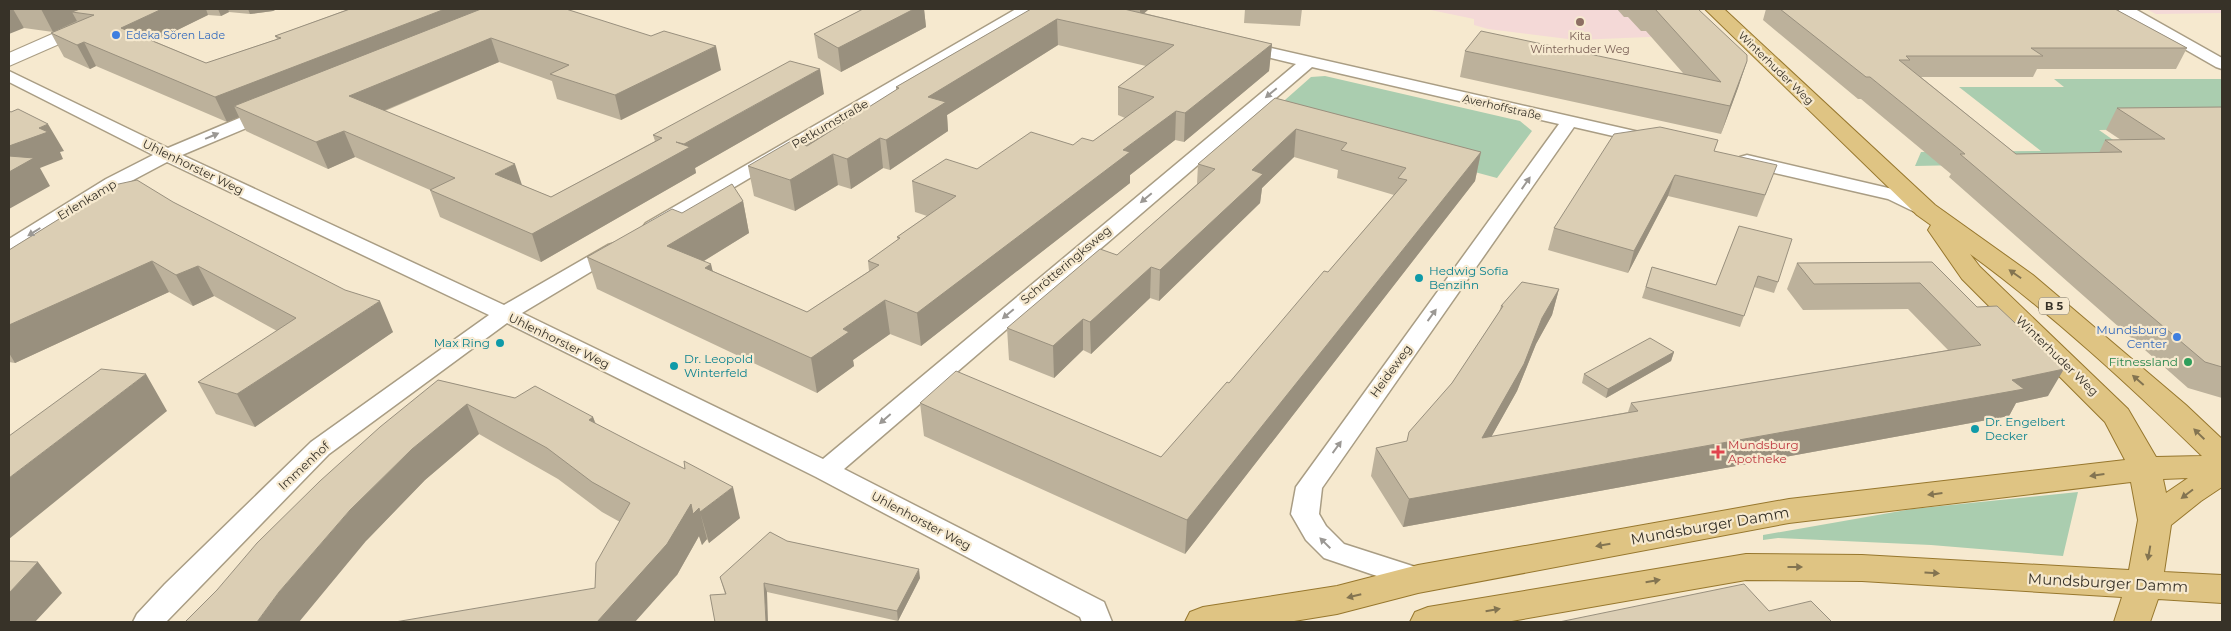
<svg xmlns="http://www.w3.org/2000/svg" width="2231" height="631" font-family="Montserrat,sans-serif">
<style>
.education{fill:#f4d9d7}
.green{fill:#aacdaf}
.lines{fill:none;stroke-linecap:round;stroke-linejoin:round}
.minor-casing{stroke:#a99d84;stroke-width:3}
.tertiary-casing{stroke:#a99d84;stroke-width:2}
.primary-casing{stroke:#97772d;stroke-width:2}
.minor{fill:#fff;fill-rule:evenodd}
.tertiary{fill:#fff;fill-rule:evenodd}
.primary{fill:#dfc483;fill-rule:evenodd}
.wall{fill:#bcb19b}
.shaded-wall{fill:#99907e}
.building{fill:#dbceb4;stroke:#99907e}
.oneway{fill:#9b9894}
.oneway2{fill:#837451}
.education-dot{fill:#8d6e63;stroke:#f6e9cf;stroke-width:2}
.shop-dot{fill:#3f7fe0;stroke:#f6e9cf;stroke-width:2}
.culture-dot{fill:#0f9aa8;stroke:#f6e9cf;stroke-width:2}
.leisure-dot{fill:#2e9e5b;stroke:#f6e9cf;stroke-width:2}
.health-dot{fill:#e0444e;stroke:#f6e9cf;stroke-width:2}
.labels{text-anchor:middle;stroke-width:4.5;stroke-linejoin:round;paint-order:stroke}
.far-shop-label{font-size:11px;fill:#366cbe;stroke:#f6e9cf;text-anchor:start}
.far-education-label{font-size:11px;fill:#785e54;stroke:#f6e9cf}
.far-street-label{font-size:11px;fill:#373228;stroke:#f6e9cf}
.shield{fill:#f6e9cf;stroke:#70695a;stroke-width:1}
.shield-label{font-size:11px;font-weight:bold;fill:#373228}
.street-label{font-size:12px;fill:#373228;stroke:#f6e9cf}
.culture-label{font-size:12px;fill:#0d838f;stroke:#f6e9cf;text-anchor:start}
.shop-label{font-size:12px;fill:#366cbe;stroke:#f6e9cf;text-anchor:end}
.leisure-label{font-size:12px;fill:#27864d;stroke:#f6e9cf;text-anchor:end}
.health-label{font-size:12px;fill:#be3a42;stroke:#f6e9cf;text-anchor:start}
.near-street-label{font-size:15px;fill:#373228;stroke:#f6e9cf}
</style>
<rect width="100%" height="100%" fill="#f6e9cf"/>
<path class="education" d="M1426 9H1672L1698 35 1576 40 1488 29 1474 25V19Z
M2146 9H2222V13L2156 14Z"/>
<path class="green" d="M1325 76 1520 121 1532 131 1497 178 1267 116 1311 77Z
M2054 79H2222V128L2099 130 2143 161 1915 166 1921 152 2041 151 1959 87H2064Z
M2078 492 2063 556 1931 545 1778 538 1763 540V535L1912 509Z"/>
<g class="lines">
<defs>
<path id="minor" d="M1016 9H1033L1031 12 660 231 653 233 646 231 643 227 646 223Z
M2118 9H2135L2222 58V69L2216 67 2120 12Z
M1240 41 1648 134 1654 135 1657 139 1654 143 1648 144 1574 127 1322 488 1319 514 1326 526 1344 544 1428 571 1433 579 1428 587 1418 590 1324 558 1306 540 1291 514 1296 487 1559 124 1312 67 844 469 1104 602 1112 622H1082L1080 617 816 477 507 323 329 454 166 622H133L137 614 165 584 311 442 489 315 167 162 120 187 16 252 9 254V239L106 179 153 155 9 82V71L168 148 263 108H275L278 112 275 116 182 155 504 305 608 245 615 243 622 245 625 249 622 253 522 313 823 459 1296 64 1234 49 1232 46 1234 43Z
M1747 155 1901 191 1933 206 1936 210 1933 214 1926 216 1919 214 1888 199 1740 165 1738 161 1740 157Z"/>
<path id="tertiary" d="M109 9H133L130 13 9 66V53Z"/>
<path id="primary" d="M1705 9H1724L1935 205 2033 275 2186 405 2222 439V487L2201 501 2171 525 2164 572 2222 575V603L2158 599 2150 622H2114L2122 597 1862 581 1746 580 1506 622H1410L1415 612 1428 607 1746 554 1862 555 2129 570 2138 520 2131 482 1789 523 1418 593 1337 614 1288 622H1185L1190 612 1203 607 1337 586 1418 565 1789 499 2125 460 2105 422 1962 279 1928 230 1931 225 1917 215ZM1970 254C2052 314 2129 385 2202 456L2156 457 2128 409 1980 267ZM2188 478 2166 493 2163 479Z"/>
</defs>
<use href="#minor" class="minor-casing"/>
<use href="#tertiary" class="tertiary-casing"/>
<use href="#primary" class="primary-casing"/>
<use href="#minor" class="minor"/>
<use href="#tertiary" class="tertiary"/>
<use href="#primary" class="primary"/>
</g>
<path class="wall" d="M9 9H277L273 11 250 14 229 12 221 16 208 15 154 41 206 63 277 39 275 36 346 10 328 9H566L721 70 621 120 557 99 552 81 499 62 385 111 522 185 551 197 655 141 653 135 824 94 695 168 696 173 541 262 440 217 430 190 355 157 328 169 246 131 239 117 227 122 96 66 90 69 64 57 51 33 77 21 53 32 24 28Z
M863 9H924L926 27 841 72 818 58 814 34Z
M1031 9H1149L1144 13 1272 44 1269 71 1184 142 1175 140 1130 175V183L921 346 890 334 853 360 854 366 817 393 597 289 587 257 682 213 743 201 749 233 704 261 713 271 807 312 869 271 868 261 898 240 897 237 927 216 915 212 912 181 977 169 1073 145 1093 141 1125 118 1118 115V87L1146 66 1058 45 947 115 948 131 890 170 883 168 851 189 838 185 795 211 754 196 748 166 807 146 896 90V87Z
M1245 9H1302L1300 26 1244 23Z
M1617 9H1698L1747 61 1738 88 1721 134 1460 77 1465 51 1683 73 1646 31H1641L1628 17H1624Z
M1765 9H2115L2187 48 2176 69H2037L2033 77H1921L2016 154 2099 153 2105 140H2121L2106 130 2117 108 2222 107V398L2188 388 1949 177 1951 174 1861 99H1858L1763 20 1766 9Z
M1275 98 1481 152 1475 181 1185 554 924 436 920 403 1161 457 1229 383 1328 272 1394 195 1337 178 1338 170 1294 157 1262 188 1260 203 1159 301 1150 298 1091 354 1083 350 1054 378 1009 360 1007 328 1117 255 1197 184 1198 164Z
M1715 151 1769 186 1757 217 1668 196 1628 273 1548 250 1554 228Z
M114 185 393 332 255 427 216 414 198 382 277 331 214 296 193 306 169 292 15 363 9 362V250Z
M1739 226 1778 282 1774 293 1754 287 1740 327 1642 298 1652 267 1716 285Z
M1932 262 2048 396 2016 403 2009 416 1403 527 1371 476 1376 448 1407 441 1452 383 1499 312 1501 306 1559 289 1552 315 1536 344 1517 391 1491 437 1628 412 1631 403 1948 350 1908 309 1803 310 1787 289 1797 263Z
M1674 352 1671 361 1606 398 1582 383 1584 374Z
M438 380 593 417 596 424 740 518 709 543 707 539 702 545 699 536 677 575 595 588 620 522 602 512 558 479 479 434 425 480 366 541Z
M787 541 920 578 898 621 767 592 725 594 720 577Z"/>
<path class="shaded-wall" d="M9 9H13L24 28 9 34Z
M41 9H105L72 12 77 21 53 32Z
M162 9H206L208 15 133 52 121 28Z
M218 9H228L229 12 221 16Z
M248 9H277L273 11 250 14Z
M445 9H487L234 106 239 117 227 122 215 97Z
M914 9H924L926 27 841 72 838 48Z
M1140 9H1149L1140 17Z
M1057 19 1058 45 947 115 948 131 890 170 886 140 928 97Z
M491 38 499 62 359 121 349 96Z
M84 42 96 66 90 69 77 45Z
M1272 44 1269 71 1184 142 1185 113Z
M716 46 721 70 621 120 615 95Z
M1747 61 1738 88 1721 134 1730 106Z
M820 69 824 94 695 168 696 173 541 262 532 234 684 144Z
M1176 111 1175 140 1130 175V183L921 346 917 313 1123 150Z
M48 124 64 151 60 152 63 159 40 168 50 186 9 209V146L39 128Z
M1296 129 1294 157 1262 188 1260 203 1159 301 1160 270 1252 170Z
M344 131 355 157 328 169 316 142Z
M880 138 883 168 851 189 847 159Z
M1481 152 1475 181 1185 554 1187 520Z
M833 154 838 185 795 211 790 180Z
M515 164 524 191 495 174Z
M1675 175 1668 196 1628 273 1634 251Z
M743 201 749 233 676 278 667 246Z
M152 261 169 292 15 363 9 353V325Z
M711 264 719 297 705 268Z
M198 266 214 296 193 306 176 275Z
M1151 267 1150 298 1091 354 1090 322Z
M1559 289 1552 315 1536 344 1517 391 1475 466 1482 438 1542 318Z
M885 300 890 334 853 360 854 366 817 393 811 358 843 329Z
M380 301 393 332 255 427 237 394Z
M1083 319V350L1054 378 1053 346Z
M1674 352 1671 361 1606 398 1608 389Z
M2064 369 2048 396 2016 403 2009 416 1403 527 1409 499Z
M146 374 167 411 9 539V478Z
M467 404 479 434 425 480 366 541 299 622H257L279 592 350 510 412 449Z
M593 417 603 447 589 420Z
M733 487 740 518 709 543 700 512Z
M691 504 699 508 707 539 702 545 699 536 677 575 635 622H597Z
M38 562 62 593 35 622H9V593Z
M919 569 920 578 898 621 897 611Z
M764 583 767 592 768 622H766Z"/>
<path class="building" d="M80 9H162L121 28 206 63 281 38 275 36 350 9H445L215 97 84 42 77 45 51 33 94 15 72 12Z
M481 9H566L651 36 664 31 716 46 615 95 550 74 569 65 491 38 349 96 515 164 495 174 551 197 662 138 653 135 790 61 820 69 684 144 676 142 690 147 532 234 430 190 455 178 344 131 316 142 234 106Z
M863 9H914L838 48 814 34Z
M1031 9H1124L1272 44 1185 113 1176 111 1123 150 1130 152 917 313 885 300 843 329 849 332 811 358 587 257 672 209 682 213 732 184 743 201 667 246 711 264 705 268 807 312 879 265 868 261 900 238 897 237 956 196 912 181 946 159 977 169 1031 132 1073 145 1082 138 1093 141 1154 97 1118 87 1174 45 1057 19 928 97 946 102 886 140 880 138 847 159 833 154 790 180 748 166 791 141 807 146 899 88 896 87Z
M1655 9H1698L1747 55V61L1730 106 1465 51 1481 31 1721 82Z
M1780 9H2115L2187 48H2031L2043 56H1906L1910 60H1899L2016 154 2122 152 2105 140 2165 139 2117 108 2222 107V367L2205 362 1960 154H1965L1870 77H1866Z
M1275 98 1481 152 1187 520 920 403 956 371 1161 457 1227 382 1229 383 1324 271 1328 272 1407 180 1398 178 1406 168 1341 150 1347 143 1296 129 1252 170 1263 174 1160 270 1151 267 1090 322 1083 319 1053 346 1007 328 1100 249 1117 255 1215 169 1198 164Z
M18 109 48 124 39 128 48 132 9 146V111L11 112Z
M1660 127 1718 140 1714 151 1777 165 1765 195 1675 175 1634 251 1554 228 1614 134Z
M9 156 34 158 9 172Z
M137 180 173 202 345 290 380 301 237 394 198 382 296 318 198 266 176 275 152 261 9 325V250L114 185Z
M1739 226 1792 239 1778 282 1758 276 1744 316 1646 287 1652 267 1716 285Z
M1932 262 1977 307 1997 306 2064 369 2012 380 2024 389 1409 499 1376 448 1407 441 1409 432 1452 383 1503 306H1501L1522 282 1559 289 1542 318 1524 364 1482 438 1638 411 1631 403 1981 345 1920 283 1814 284 1797 263Z
M1650 338 1674 352 1608 389 1584 374Z
M101 369 146 374 9 478V436Z
M438 380 515 398 535 386 593 417 589 420 641 447 685 469 684 461 733 487 700 512 699 508 693 514 691 504 667 544 597 622H395L595 588 596 563 630 503 592 482 547 448 467 404 412 449 350 510 279 592 257 622H185L217 590 257 543 320 481 380 427Z
M770 532 787 541 919 569 897 611 764 583 766 622H715L710 595 726 594 720 577Z
M9 561 38 562 9 593Z
M1744 584 1769 611 1811 601 1832 622H1559Z"/>
<defs><path id="oneway-solid" d="M-6-.8H1V-3.2L6.5 0L1 3.2V.8H-6Z" transform="scale(1.25)"/></defs>
<g class="oneway">
<use href="#oneway-solid" transform="translate(1271 93) rotate(140)"/>
<use href="#oneway-solid" transform="translate(212 136) rotate(-23)"/>
<use href="#oneway-solid" transform="translate(1526 183) rotate(-55)"/>
<use href="#oneway-solid" transform="translate(1146 198) rotate(140)"/>
<use href="#oneway-solid" transform="translate(34 232) rotate(148)"/>
<use href="#oneway-solid" transform="translate(1008 314) rotate(140)"/>
<use href="#oneway-solid" transform="translate(1432 315) rotate(-54)"/>
<use href="#oneway-solid" transform="translate(885 419) rotate(139)"/>
<use href="#oneway-solid" transform="translate(1337 447) rotate(-54)"/>
<use href="#oneway-solid" transform="translate(1325 543) rotate(-135)"/>
</g>
<g class="oneway2">
<use href="#oneway-solid" transform="translate(2015 274) rotate(-145)"/>
<use href="#oneway-solid" transform="translate(2138 380) rotate(-139)"/>
<use href="#oneway-solid" transform="translate(2199 434) rotate(-136)"/>
<use href="#oneway-solid" transform="translate(2097 475) rotate(172)"/>
<use href="#oneway-solid" transform="translate(1935 494) rotate(173)"/>
<use href="#oneway-solid" transform="translate(2187 494) rotate(143)"/>
<use href="#oneway-solid" transform="translate(1603 545) rotate(170)"/>
<use href="#oneway-solid" transform="translate(2149 553) rotate(100)"/>
<use href="#oneway-solid" transform="translate(1795 567)"/>
<use href="#oneway-solid" transform="translate(1932 573) rotate(3)"/>
<use href="#oneway-solid" transform="translate(1653 581) rotate(-10)"/>
<use href="#oneway-solid" transform="translate(1354 596) rotate(166)"/>
<use href="#oneway-solid" transform="translate(1493 610) rotate(-10)"/>
</g>
<circle class="education-dot" cx="1580" cy="22" r="5"/>
<g class="shop-dot">
<circle cx="116" cy="35" r="5"/>
<circle cx="2177" cy="337" r="5"/>
</g>
<g class="culture-dot">
<circle cx="1419" cy="278" r="5"/>
<circle cx="500" cy="343" r="5"/>
<circle cx="674" cy="366" r="5"/>
<circle cx="1975" cy="429" r="5"/>
</g>
<circle class="leisure-dot" cx="2188" cy="362" r="5"/>
<path class="health-dot" d="M1715.5 444.5h5v5h5v5h-5v5h-5v-5h-5v-5h5z"/>
<g class="labels">
<g class="far-shop-label">
<text x="126" y="39">Edeka Sören Lade</text>
</g>
<g class="far-education-label">
<text x="1580" y="40">Kita<tspan x="1580" dy="13">Winterhuder Weg</tspan></text>
</g>
<g class="far-street-label">
<text transform="translate(1776 68) rotate(44)" y="4">Winterhuder Weg</text>
<text transform="translate(1502 107) rotate(13)" y="4">Averhoffstraße</text>
</g>
<rect class="shield" x="2039" y="297.5" width="30" height="17" rx="4"/>
<g class="shield-label">
<text x="2054" y="310">B 5</text>
</g>
<g class="street-label">
<text transform="translate(830 124) rotate(-30)" y="4">Petkumstraße</text>
<text transform="translate(193 167) rotate(26)" y="4">Uhlenhorster Weg</text>
<text transform="translate(87 200) rotate(-31)" y="4">Erlenkamp</text>
<text transform="translate(1066 265) rotate(-40)" y="4">Schrötteringksweg</text>
<text transform="translate(559 341) rotate(26)" y="4">Uhlenhorster Weg</text>
<text transform="translate(2057 356) rotate(44)" y="4">Winterhuder Weg</text>
<text transform="translate(1391 371) rotate(-54)" y="4">Heideweg</text>
<text transform="translate(304 466) rotate(-43)" y="4">Immenhof</text>
<text transform="translate(921 521) rotate(28)" y="4">Uhlenhorster Weg</text>
</g>
<g class="culture-label">
<text x="1429" y="275">Hedwig Sofia<tspan x="1429" dy="14">Benzihn</tspan></text>
<text x="490" y="347" text-anchor="end">Max Ring</text>
<text x="684" y="363">Dr. Leopold<tspan x="684" dy="14">Winterfeld</tspan></text>
<text x="1985" y="426">Dr. Engelbert<tspan x="1985" dy="14">Decker</tspan></text>
</g>
<g class="shop-label">
<text x="2167" y="334">Mundsburg<tspan x="2167" dy="14">Center</tspan></text>
</g>
<g class="leisure-label">
<text x="2178" y="366">Fitnessland</text>
</g>
<g class="health-label">
<text x="1728" y="449">Mundsburg<tspan x="1728" dy="14">Apotheke</tspan></text>
</g>
<g class="near-street-label">
<text transform="translate(1710 526) rotate(-10)" y="5">Mundsburger Damm</text>
<text transform="translate(2108 583) rotate(3)" y="5">Mundsburger Damm</text>
</g>
</g>
<rect width="2231" height="631" fill="none" stroke="#373228" stroke-width="20"/>
</svg>
